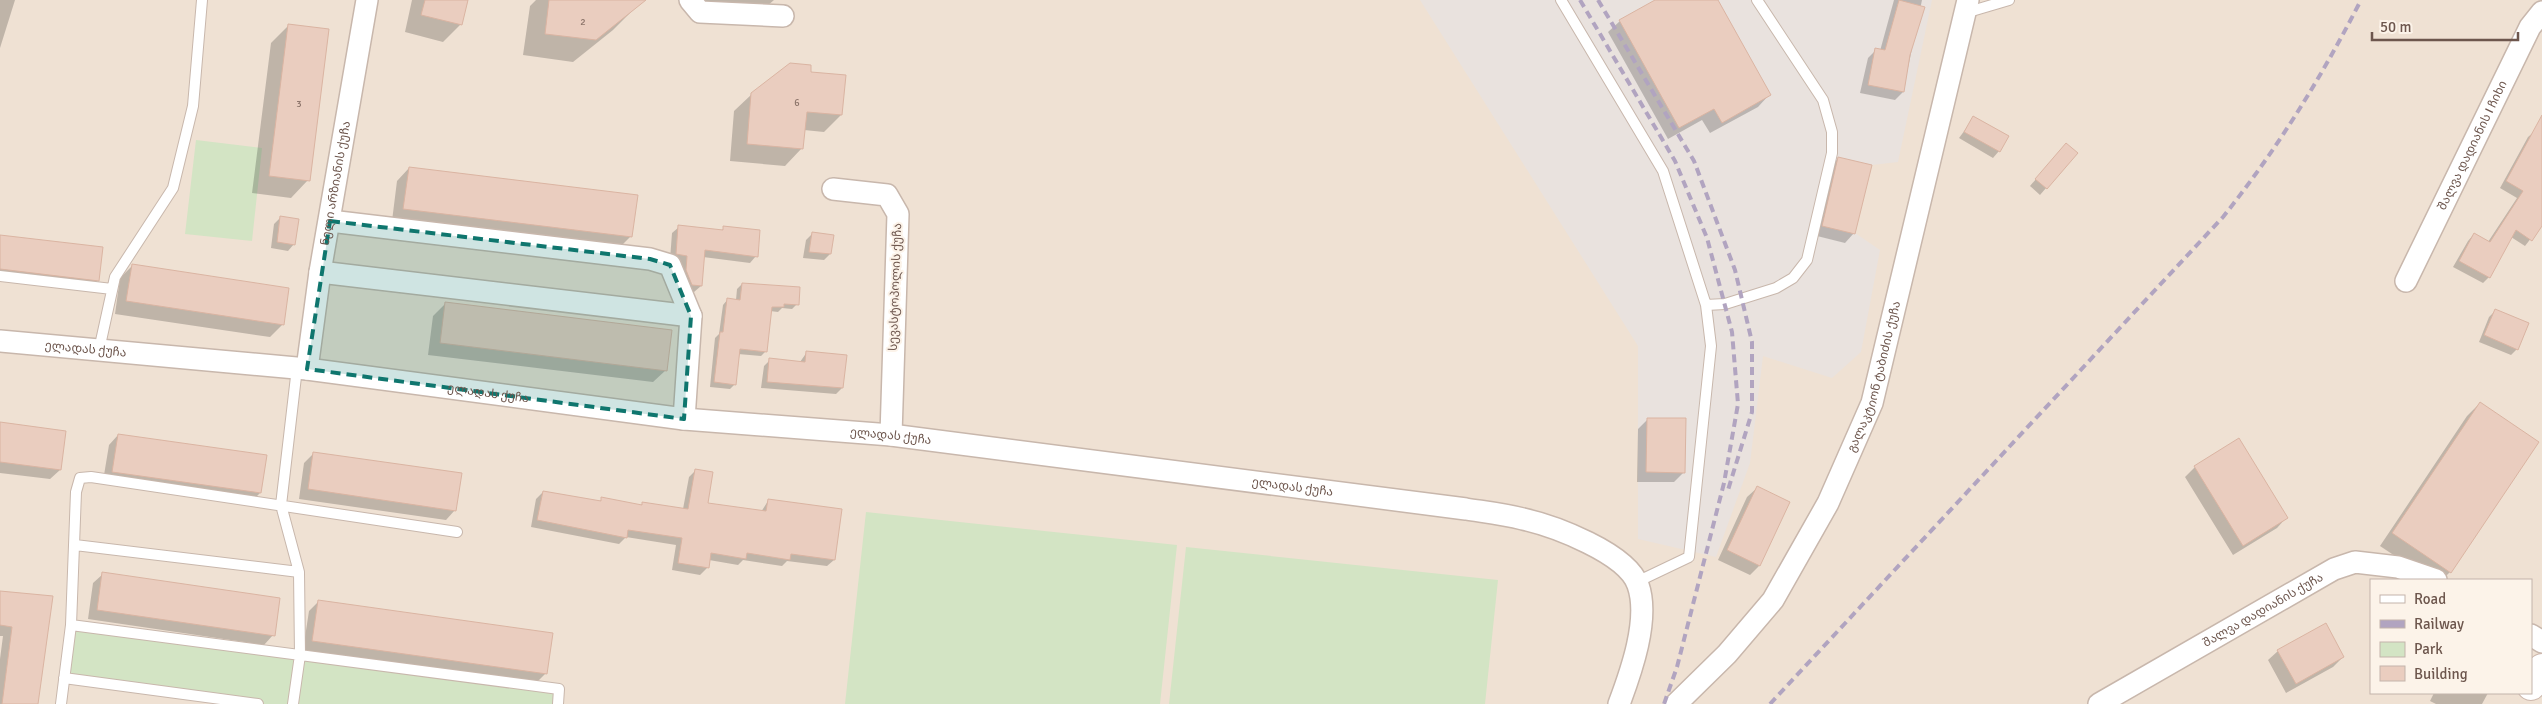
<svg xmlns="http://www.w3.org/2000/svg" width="2542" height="704" font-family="Signika,'Noto Sans Georgian',sans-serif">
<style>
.residential{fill:#efe1d3;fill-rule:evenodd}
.industrial{fill:#e9e2de}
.green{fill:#d3e4c4}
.shadow{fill:#0003}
.building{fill:#eacdbf;stroke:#dab4a2}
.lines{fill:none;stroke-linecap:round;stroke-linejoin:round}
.lane-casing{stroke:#c8b7ac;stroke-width:12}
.street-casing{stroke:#c8b7ac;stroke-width:24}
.secondary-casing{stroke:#cdb8ad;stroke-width:30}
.lane{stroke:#fff;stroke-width:10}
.street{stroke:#fff;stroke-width:21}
.secondary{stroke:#fff;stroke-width:28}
.rail{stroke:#b1a4c0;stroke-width:4;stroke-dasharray:8 5;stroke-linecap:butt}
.marked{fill:#0f766e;fill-opacity:0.2;stroke:#0f766e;stroke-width:4;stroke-dasharray:10 6;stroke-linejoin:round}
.labels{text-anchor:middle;stroke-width:4;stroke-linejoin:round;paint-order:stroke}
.number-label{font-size:10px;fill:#8c746a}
.street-label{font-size:12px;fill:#6d564d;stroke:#fcf3e9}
</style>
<rect width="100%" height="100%" fill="#f9efe4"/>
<path class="residential" d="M0 0H2542V704H0ZM2371 580H2531V693H2371Z"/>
<path class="industrial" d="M1420 0H1932L1898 162 1872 165 1855 233 1880 250 1861 352 1832 378 1763 356 1750 463 1716 557 1638 539V346Z"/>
<path class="green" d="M196 140 262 148 252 241 185 234Z
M866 512 1177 545 1160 704H845Z
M1186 547 1498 580 1485 704H1169Z
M71 625 559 689 558 704H258L64 678Z"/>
<path class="shadow" d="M0 0H15L0 48Z
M412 0H467L461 24 443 42 405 32Z
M536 0H636L635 8 613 30 573 62 523 55 530 6Z
M703 0H774L751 20 702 15Z
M1657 0H1716L1769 95 1758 107 1710 133 1702 120 1668 139 1608 32 1620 21Z
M1894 0H1922L1903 92 1895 100 1860 93 1868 58 1876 50 1880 51Z
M288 26 308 180 291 198 252 193 271 43Z
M810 73 841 115 824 132 804 130 802 148 785 166 730 161 734 111 752 94Z
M1974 118 1999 151 1993 158 1959 138Z
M2535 131 2542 135V224L2525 246 2511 237 2489 277 2483 283 2453 267 2468 241 2474 234 2488 242 2517 198 2500 188 2528 137Z
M2060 151 2076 153 2040 195 2030 186Z
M1839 158 1854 233 1845 243 1813 235 1829 167Z
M409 168 631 236 618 249 392 221 397 181Z
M281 217 294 244 288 251 271 248 274 224Z
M679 227 721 231 724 228 756 256 750 263 703 257 701 286 694 292 686 291 680 277 681 262 670 260 672 233Z
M812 234 830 254 824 260 803 258 806 240Z
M0 236 98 280 88 290 0 280Z
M133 265 283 324 270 337 115 314 120 278Z
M742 284 797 304 792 309 782 308 778 312 770 311 766 351 761 356 738 354 735 384 730 389 710 387 715 338 719 334 723 305 728 299 736 300 737 289Z
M445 304 666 370 653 382 428 355 433 316Z
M2496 310 2517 349 2511 355 2479 342 2489 317Z
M807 352 842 388 836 394 761 388 764 366 770 360 800 362Z
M2480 403 2450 572 2442 580H2431L2380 546 2467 416Z
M1648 419 1684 472 1674 482H1637L1638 429Z
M0 424 60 470 50 479 0 473Z
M118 435 260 493 251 502 103 481 109 445Z
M2239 440 2286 518 2277 528 2233 555 2185 477 2195 467Z
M314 453 455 510 446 520 299 499 304 463Z
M696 470 706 504 761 512 768 501 834 560 827 566 787 561 782 566 743 560 738 565 709 560 707 568 700 575 672 570 676 545 626 537 619 544 531 527 536 499 543 492 599 502 602 499 640 506 643 503 683 509 689 477Z
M1757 488 1759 566 1750 575 1718 560 1747 497Z
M103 574 273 635 264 645 88 619 93 583Z
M0 592 51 597 37 704H0V659L3 636H0Z
M319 601 546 673 536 683 303 650 309 611Z
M2278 651 2343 657 2333 667 2286 693 2268 660Z
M2434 693H2488L2482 704H2436L2430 701Z"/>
<path class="building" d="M425 0H468L462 25 421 15Z
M549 0H646L596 40 545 34Z
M1655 0H1718L1771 95 1722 123 1714 109 1679 128 1619 20Z
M1899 0 1925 7 1910 55 1904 92 1868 85 1875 48 1885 50Z
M288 24 329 29 310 181 269 176Z
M790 63 811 65V72L846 75 842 115 807 112 803 149 747 144 751 93Z
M2542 115V226L2532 241 2516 230 2490 278 2459 261 2474 233 2490 242 2523 191 2506 181Z
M1973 116 2009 136 2000 152 1964 132Z
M2066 143 2078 153 2047 189 2035 179Z
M1838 157 1872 165 1855 234 1822 226Z
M409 167 638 195 632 237 403 209Z
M280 216 299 219 295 245 277 242Z
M678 225 723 230V226L760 230 758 257 705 250 702 286 692 285 686 270 687 256 676 254Z
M812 232 834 235 831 254 809 252Z
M0 235 103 247 99 281 0 269Z
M132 264 289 288 284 325 126 301Z
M742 283 800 287 799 305 784 304V307H772L767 352 740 349 736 385 714 382 720 332H723L727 298 740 300Z
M445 302 672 330 667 371 440 343Z
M2495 309 2529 323 2518 350 2484 335Z
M806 351 847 355 843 388 767 382 769 358 805 362Z
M2480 402 2539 442 2451 573 2392 533Z
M1647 418H1686L1685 473 1646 472Z
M0 422 66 431 61 470 0 462Z
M118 434 267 455 261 493 112 472Z
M2239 438 2288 518 2243 546 2194 466Z
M313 452 462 473 456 511 308 489Z
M695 469 713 472 708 503 766 511 768 499 842 509 835 560 791 554 790 560 747 553 746 559 711 553 709 568 678 563 682 538 628 530 627 538 537 520 543 491 601 501V497L642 505V502L688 509Z
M1757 486 1790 502 1760 566 1727 550Z
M102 572 280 598 275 636 97 610Z
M0 591 53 596 38 704H2L12 627 0 625Z
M318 600 553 633 547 674 312 641Z
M2326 623 2344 657 2296 684 2277 650Z"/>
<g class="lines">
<defs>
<path id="lane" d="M1561 0 1663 171 1706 305 1711 346 1689 557 1645 578 1638 585
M1965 13 2009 0
M0 276 112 289
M1706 305 1725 304 1776 288 1793 278 1807 260 1832 153V132L1823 100 1757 0
M99 350 115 277 173 188 193 106 202 0
M75 545 299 572
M71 625 559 689 558 704
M64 678 258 704
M61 704 71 625 76 492 80 478 91 477 457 532
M293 704 300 655 299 572 281 505 297 368"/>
<g id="street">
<path d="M690 0 700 12 783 16"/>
<path d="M833 189 887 195 898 214 891 435"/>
<path d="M330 221 650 259 670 265 691 316 684 419"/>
<path d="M320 272 691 316"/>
<path id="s1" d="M2406 281 2530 27 2542 12"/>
<path id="s2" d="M0 341 307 369 684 419 891 435 1466 509C1485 512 1504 514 1523 519 1554 526 1627 553 1638 585 1650 619 1631 672 1619 704"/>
<path id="s3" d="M307 369 320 272 367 0"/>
<path d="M2531 635 2542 642"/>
<path id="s4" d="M1676 704 1727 654 1773 600 1828 503 1872 403 1968 0"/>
<path id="s5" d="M2099 704 2334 569 2355 562 2398 567 2436 580"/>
</g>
<path id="secondary" d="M2531 686 2542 668"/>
</defs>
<use href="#lane" class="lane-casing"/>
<use href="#street" class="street-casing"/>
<use href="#secondary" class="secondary-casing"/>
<use href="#lane" class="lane"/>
<use href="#street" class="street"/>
<use href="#secondary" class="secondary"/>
<path class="rail" d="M1580 0 1675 161 1707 238 1732 332 1738 404 1724 483 1677 667 1664 704
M1598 0 1694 161 1735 270 1752 342V412L1728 490
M1770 704 2223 217C2278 148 2321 78 2361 0"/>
</g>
<path class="marked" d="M330 221 650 259 670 265 691 316 684 419 307 369Z"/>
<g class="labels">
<g class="number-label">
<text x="583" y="25">2</text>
<text x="797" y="106">6</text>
<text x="299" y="107">3</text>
</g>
<g class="street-label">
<text dy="4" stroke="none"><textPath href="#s1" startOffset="151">შალვა დადიანის I ჩიხი</textPath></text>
<text dy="4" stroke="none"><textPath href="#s3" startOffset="188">ნელი არზიანის ქუჩა</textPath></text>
<text transform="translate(895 287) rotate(-88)" y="4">სევასტოპოლის ქუჩა</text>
<text dy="4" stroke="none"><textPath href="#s2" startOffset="86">ელადას ქუჩა</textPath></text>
<text dy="4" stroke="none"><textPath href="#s4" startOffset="389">გალაკტიონ ტაბიძის ქუჩა</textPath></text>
<text dy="4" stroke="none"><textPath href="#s2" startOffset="491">ელადას ქუჩა</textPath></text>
<text dy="4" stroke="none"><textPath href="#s2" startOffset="896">ელადას ქუჩა</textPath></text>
<text dy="4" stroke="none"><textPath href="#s2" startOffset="1301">ელადას ქუჩა</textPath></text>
<text dy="4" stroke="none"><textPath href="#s5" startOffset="189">შალვა დადიანის ქუჩა</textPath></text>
</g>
</g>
<rect x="2370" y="579" width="162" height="115" fill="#fcf3e9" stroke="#c3b4ab"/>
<rect x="2380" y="595" width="25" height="8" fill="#ffffff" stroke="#c3b4ab"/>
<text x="2414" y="604" font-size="15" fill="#6d564d">Road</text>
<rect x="2380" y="620" width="25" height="8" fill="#b1a4c0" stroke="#c3b4ab"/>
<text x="2414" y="629" font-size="15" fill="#6d564d">Railway</text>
<rect x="2380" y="642" width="25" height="15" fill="#d3e4c4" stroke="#c3b4ab"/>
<text x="2414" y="654" font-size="15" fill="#6d564d">Park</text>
<rect x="2380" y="666" width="25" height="15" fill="#eacdbf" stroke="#c3b4ab"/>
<text x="2414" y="679" font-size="15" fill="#6d564d">Building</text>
<path d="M2372 32v8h146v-8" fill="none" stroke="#6d564d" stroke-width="2.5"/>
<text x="2380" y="32" font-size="15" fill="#6d564d" stroke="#fcf3e9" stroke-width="4" paint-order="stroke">50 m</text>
</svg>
